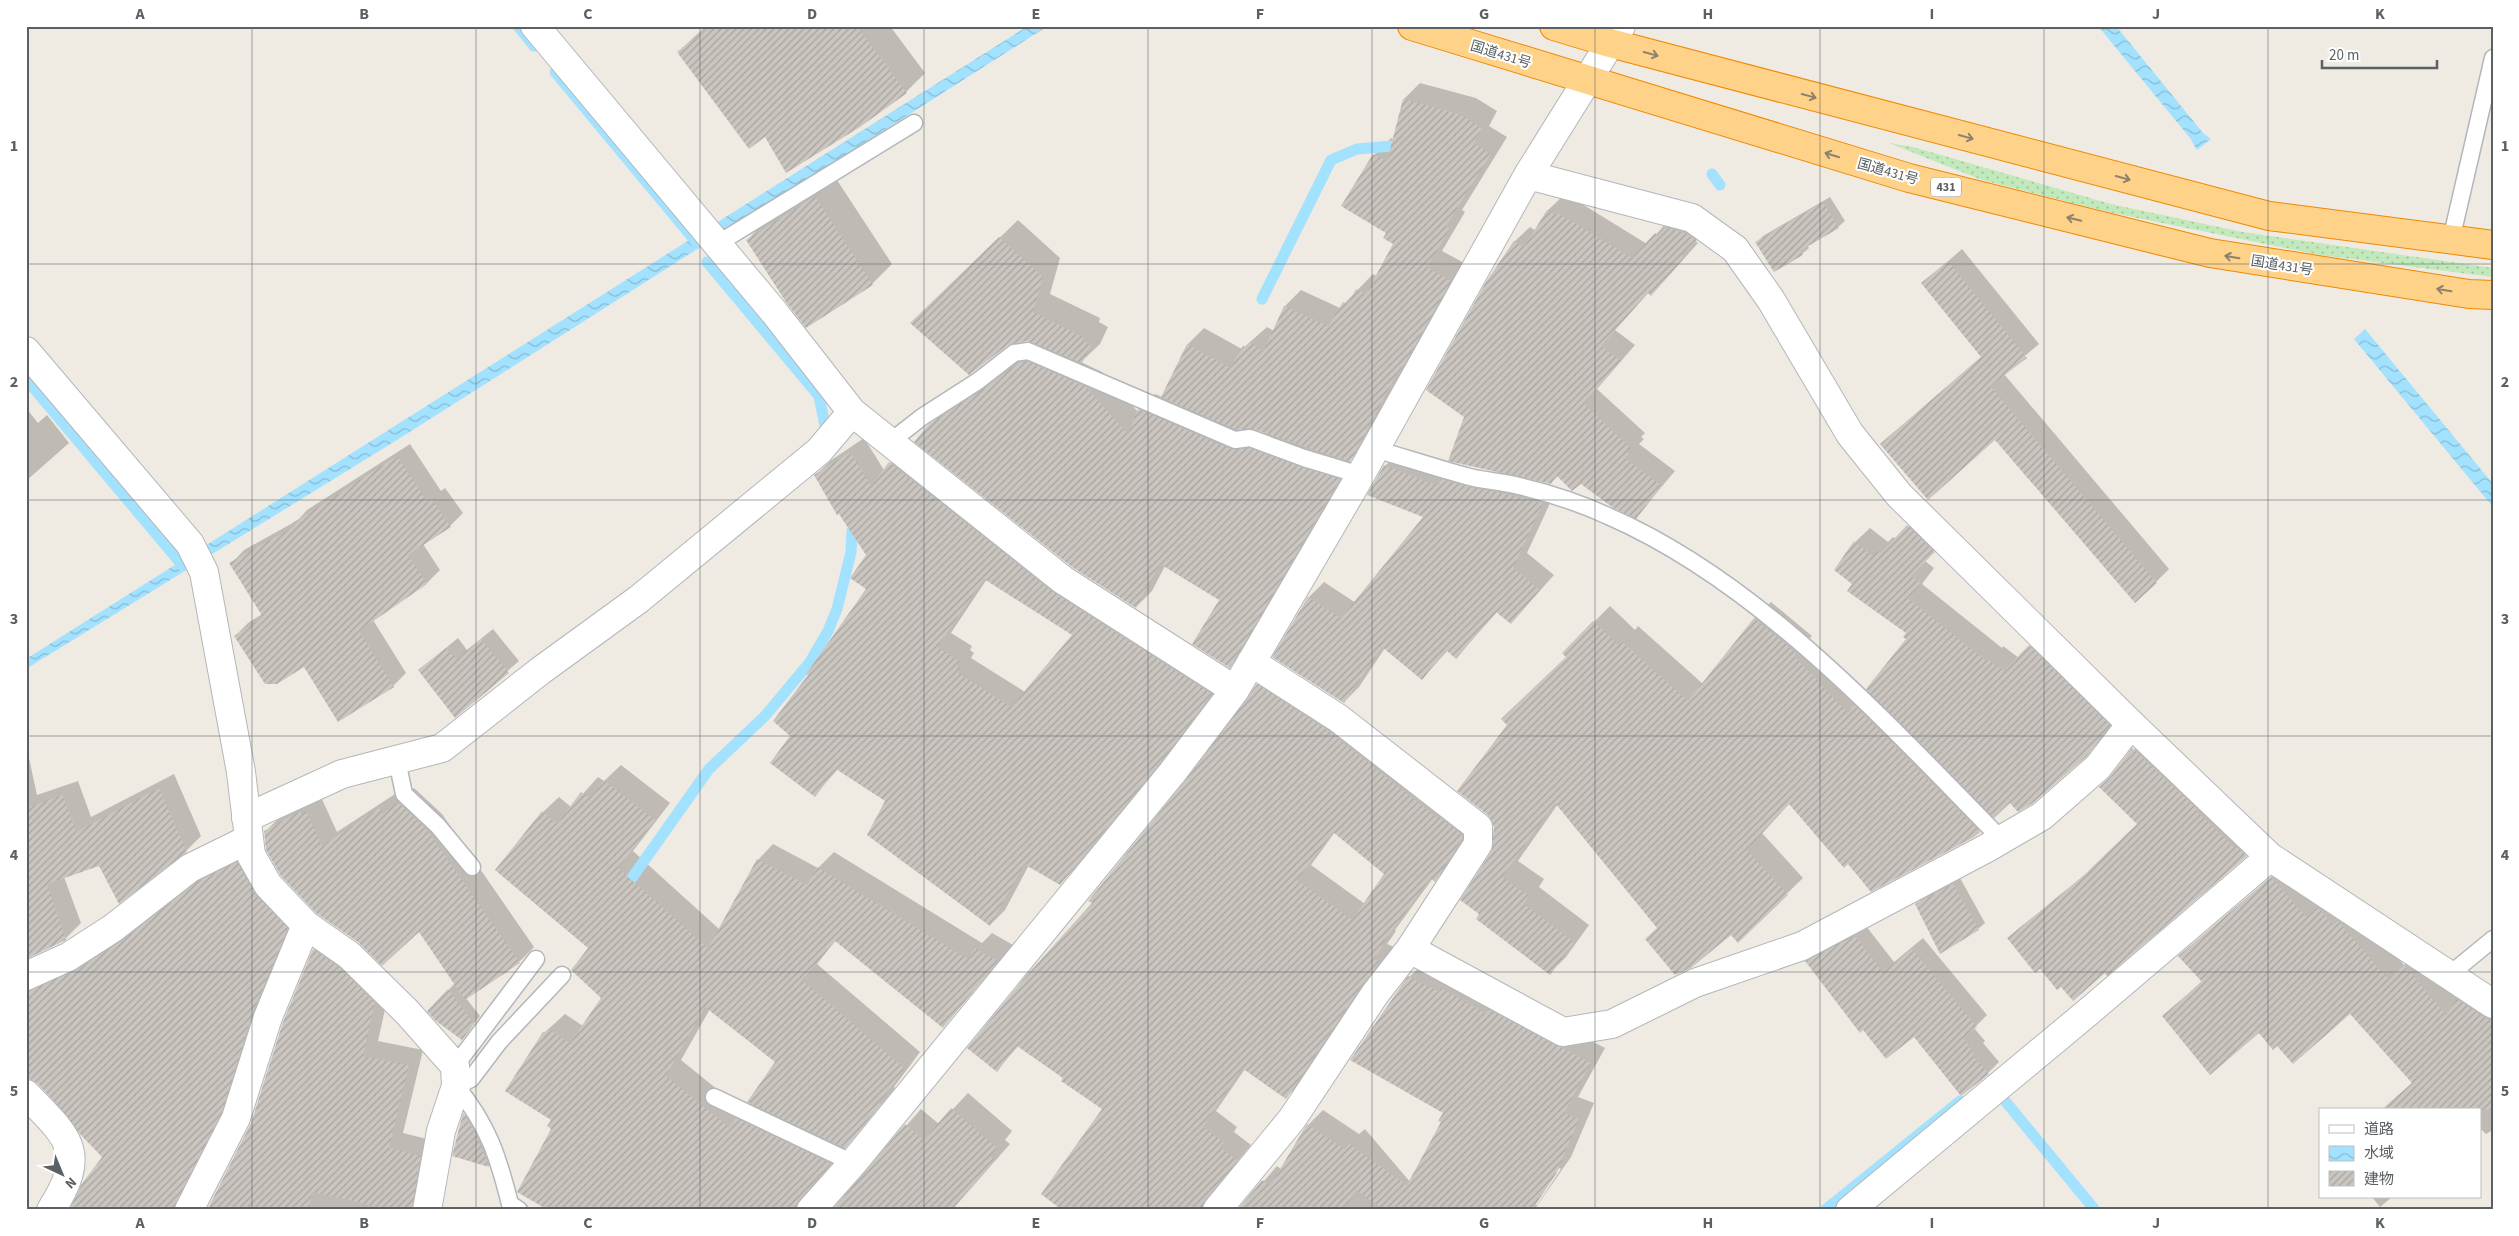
<svg xmlns="http://www.w3.org/2000/svg" width="2519" height="1236" font-family="'Source Sans 3','Noto Sans JP',sans-serif">
<style>
.grass{fill:url(#grass-dots)}
.water{fill:url(#water-waves)}
.shadow{fill:#0003;fill-rule:evenodd}
.lines{fill:none;stroke-linecap:round;stroke-linejoin:round}
.stream{stroke:#a2e2ff;stroke-width:11}
.building{fill:url(#building-hatch);fill-rule:evenodd}
.lane-casing{stroke:#b3b7bb;stroke-width:19}
.street-casing{stroke:#b3b7bb;stroke-width:30}
.highway-casing{stroke:#f18800;stroke-width:30}
.lane{stroke:#fff;stroke-width:16}
.street{stroke:#fff;stroke-width:28}
.highway{stroke:#ffd289;stroke-width:28}
.oneway{stroke:#8c826f}
.grid{fill:none;stroke:#5a6064;stroke-width:1;stroke-opacity:0.55}
.labels{text-anchor:middle;stroke-width:4;stroke-linejoin:round;paint-order:stroke}
.shield{fill:#fff;stroke:#8c9092;stroke-width:1}
.shield-label{font-size:12px;font-weight:bold;fill:#5a6064}
.street-label{font-size:14px;fill:#5a6064;stroke:#fff}
.neatline{fill:none;stroke:#5a6064;stroke-width:2}
.grid-label{font-size:16px;text-anchor:middle;font-weight:bold;fill:#5a6064}
</style>
<defs>
<pattern id="grass-dots" width="8" height="8" patternUnits="userSpaceOnUse" patternTransform="scale(1.25)"><rect width="8" height="8" fill="#c2e9bc"/><path d="M2 2h.1M6 6h.1" fill="none" stroke="#a1c09c" stroke-width="1.8" stroke-linecap="round"/></pattern>
<pattern id="water-waves" width="16" height="10" patternUnits="userSpaceOnUse" patternTransform="scale(1.25)"><rect width="16" height="10" fill="#a2e2ff"/><path d="M0 5q4-4 8 0t8 0" fill="none" stroke="#87bbd2"/></pattern>
<pattern id="building-hatch" width="6" height="6" patternUnits="userSpaceOnUse" patternTransform="scale(1.25)"><rect width="6" height="6" fill="#cac5bf"/><path d="M-1 1l2-2M0 6l6-6M5 7l2-2" fill="none" stroke="#a7a39f"/></pattern>
</defs>
<rect width="100%" height="100%" fill="#efeae2"/>
<path class="grass" d="M1889 143 1913 147 2111 204 2242 232 2493 268V277L2320 255 2108 212 1982 180Z"/>
<path class="water" d="M1028 26H1048L397 440 26 669V659Z
M2098 26H2116L2203 133 2211 139 2197 150 2190 138Z
M2365 329 2493 484V507L2354 339Z"/>
<path class="shadow" d="M706 26H890L925 73 906 92 765 136 678 52Z
M1420 83 1476 98 1497 111 1489 126 1507 137 1462 210 1465 212 1442 251 1466 264 1366 444 1349 461 1355 464 1245 651 1230 666 1221 600 1165 566 1152 591 1136 607 929 426 946 409 1001 374 1035 347 1045 346 930 305 1018 220 1060 258 1050 294 1100 318 1099 322 1108 327 1100 344 1081 362 1102 372 1138 412 1155 394 1162 397 1188 344 1204 328 1242 349 1267 327 1274 331 1285 306 1301 290 1340 308 1373 274 1377 276 1395 244 1388 233 1374 155 1391 138 1394 140 1404 99ZM1254 427 1269 433 1247 434 1235 429Z
M835 177 892 264 872 284 747 240 767 220Z
M1563 196 1571 201 1574 199 1647 244 1670 219 1710 226 1695 241 1698 243 1665 280 1651 294 1649 292 1615 330 1635 345 1597 389 1645 433 1641 437 1644 439 1639 444 1675 471 1636 517 1581 482 1558 476 1551 483 1466 416 1487 283 1515 241 1530 227 1536 231 1548 210Z
M1830 197 1845 221 1838 227 1807 245 1809 248 1802 254 1757 242 1763 236Z
M1962 249 2039 344 2004 374 2169 569 2156 582 1996 438 1882 444 1982 356 1923 283Z
M26 408 38 423 47 415 69 443 26 481Z
M864 438 884 470 904 448 1068 578 1226 679 1174 747 1075 869 1060 883 1029 865 1005 910 990 925 887 801 838 769 815 795 792 736 810 675 868 588V555L816 475 830 461ZM987 579 1074 634 1025 692 971 658 974 653 970 650 972 646 951 633Z
M410 444 441 491 445 488 463 513 450 526 423 544 440 570 427 583 373 620 406 673 393 686 304 665 235 636 248 623 262 614 231 564 244 550 298 520 307 510Z
M1400 451 1452 470 1457 465 1557 488 1527 553 1554 575 1511 623 1497 612 1456 658 1448 650 1422 679 1385 648 1359 687 1344 702 1274 657 1309 597 1324 582 1356 603 1425 517 1385 466Z
M1923 512 1949 537 1925 561 1934 568 1922 584 2002 648 2003 646 2019 658 2045 632 2124 710 2101 740 2086 755 2010 801 1974 836 1848 863 1790 803 1762 833 1803 878 1738 941 1731 933 1658 927 1558 804 1518 861 1544 879 1539 887 1589 925 1566 957 1550 973 1481 914 1493 852 1567 656 1594 622 1610 606 1635 630 1638 626 1703 684 1755 618 1771 602 1812 636 1809 639 1864 697 1908 639V633L1836 569 1855 542 1870 528 1888 542 1893 537 1896 539Z
M493 629 519 661 455 716 419 670 458 638 467 650Z
M1272 670 1477 820 1450 865 1435 880 1433 878 1395 930 1396 931 1387 944 1394 947 1301 1083 1286 1097 1245 1069 1216 1111 1237 1127 1234 1132 1251 1145 1219 1184 1216 1192 1214 1210H1064L1104 1109 1019 1045 997 1070 1094 903 1257 685ZM1335 832 1386 874 1365 904 1311 865Z
M2144 738 2257 844 2105 972 2061 985 2009 938 2095 866 2139 824 2114 774Z
M26 758H29L37 795 78 781 91 817 174 774 201 836 186 851 100 865 64 877 81 923 66 938 26 959Z
M621 765 670 803 633 851 719 929 758 860 773 844 818 868 834 852 982 943 992 933 1013 945 943 1027 836 940 817 964 920 1052 894 1087 895 1088 811 1189 824 1210H681L553 1128 544 1033 565 1014 583 1026 602 998 590 948 543 812 559 797 571 807 598 777 604 781ZM710 1009 777 1061 753 1103 744 1111 681 1060Z
M414 788 442 814 534 947 519 962 466 998 480 1016 462 1038 429 1011 455 983 419 930 265 832 281 816 321 797 337 832 395 794 398 799Z
M253 848 302 913 200 1210H70L104 1157 38 1082 26 1075V966L93 955 139 926 215 866Z
M2287 863 2353 907 2404 965 2420 952 2459 999 2473 985 2493 1000V1130L2486 1134 2482 1130 2480 1132V1110L2391 1102 2413 1082 2350 1013 2277 1044 2259 1032 2164 1016 2202 981 2180 956Z
M1960 878 1985 923 1978 929 1916 904 1923 898Z
M1866 926 1894 962 1923 938 1987 1015 1974 1028 1985 1041 1983 1043 1999 1062 1988 1073 1914 1035 1807 962 1818 951Z
M329 935 390 987 378 1041 423 1050 403 1133 435 1141 428 1210H208L251 1126 284 1023 314 950Z
M1425 962 1504 995 1605 1048 1578 1097 1594 1103 1571 1157 1534 1210H1466L1443 1122 1444 1112 1409 977ZM1559 1168 1561 1169 1537 1205H1534Z
M968 1093 1012 1131 1005 1140 1010 1144 952 1210H828L833 1209 921 1109 939 1124Z
M471 1108 495 1160 489 1166 454 1156 465 1114Z
M1323 1110 1359 1134 1365 1129 1434 1210H1239L1277 1166 1281 1169 1308 1125Z
M2372 1197H2392L2380 1207Z"/>
<g class="lines">
<path class="stream" d="M518 26 534 46
M555 72 697 243
M1712 174 1720 185
M707 262 819 396 825 426
M1262 299 1331 160 1357 149 1404 145
M26 379 183 566
M622 892 709 769 765 716 810 662 828 631 837 609 851 552 852 531
M2001 1096 2095 1210
M1825 1210 1960 1101"/>
</g>
<path class="building" d="M711 26H857L907 93 860 127 786 173 765 137 749 149 677 52Z
M1403 99 1459 114 1482 128 1474 143 1491 154 1446 226 1450 229 1427 267 1451 281 1400 372 1398 371 1350 462 1253 429 1236 430 1161 397 1187 344 1230 368 1243 346 1245 347 1250 342 1263 352 1284 306 1328 326 1343 302 1348 304 1356 289 1366 294 1393 244 1383 238 1386 233 1341 206 1373 154 1387 161Z
M815 196 873 285 806 328 786 302 746 240Z
M1823 202 1839 228 1800 251 1803 255 1774 272 1755 242Z
M1547 210 1557 215 1558 213 1632 258 1655 233 1658 236 1666 227 1687 234 1697 241 1681 256 1684 258 1651 296 1648 293 1601 346 1621 361 1584 404 1631 448 1627 452 1630 454 1626 459 1662 486 1636 519 1612 507 1581 484 1572 491 1556 475 1551 484 1448 461 1464 417 1426 390 1486 282 1514 241 1524 247Z
M999 237 1043 277 1033 312 1083 337 1082 340 1091 346 1082 363 1027 341 1008 345 969 375 910 323Z
M1948 261 2027 358 1990 386 2157 583 2135 603 1995 440 1928 500 1880 444 1981 357 1921 283Z
M1027 361 1086 387 1128 434 1138 409 1231 449 1249 448 1340 479 1230 668 1192 644 1219 600 1160 564 1136 608 1072 567 914 442 928 425 983 389 1018 363Z
M850 452 871 486 889 462 1053 592 1212 694 1160 763 1060 885 1024 864 990 926 867 835 885 801 836 769 815 797 770 763 790 736 773 721 808 675 806 674 866 589 850 578 866 555 839 514 837 515 814 475ZM984 579 1072 635 1011 707 958 673 961 668 956 665 959 661 937 647Z
M397 456 428 503 432 500 451 527 408 555 427 584 359 631 394 687 338 722 304 667 277 684H265L234 636 263 617 229 563 295 526 293 523Z
M1384 465 1430 483 1439 485 1441 479 1543 503 1513 568 1540 590 1511 624 1496 612 1456 659 1446 650 1422 680 1382 647 1344 703 1272 657 1308 597 1341 618 1423 517 1367 495Z
M1907 525 1935 552 1911 576 1921 583 1909 599 1986 661 1988 660 2004 671 2029 645 2110 725 2087 756 2033 803 2018 812 2010 803 1994 818 1866 689 1906 639 1903 637 1906 633 1847 591 1852 584 1834 570 1854 541 1873 556 1878 550 1881 553Z
M1754 618 1796 653 1794 656 1848 713 1854 705 1860 711 1980 832 1974 837 1871 892 1848 864 1844 868 1789 804 1747 850 1788 895 1738 943 1731 935 1691 968 1675 975 1645 939 1657 928 1555 803 1502 877 1529 896 1524 904 1574 942 1550 975 1476 919 1479 914 1460 900 1491 852 1494 827 1488 815 1457 791 1507 725 1501 719 1566 657 1562 653 1593 621 1618 645 1621 641 1688 701Z
M481 639 509 673 455 718 418 670 446 648 456 659Z
M1257 684 1329 731 1437 818 1438 816 1462 835V839L1435 882 1430 878 1381 946 1382 947 1374 959 1380 962 1362 985 1286 1099 1242 1068 1203 1127 1224 1142 1220 1147 1238 1161 1205 1200 1202 1210H1062L1041 1194 1102 1109 1061 1081 1063 1078 1017 1046 997 1072 967 1048 1026 976 1092 903 1088 901 1184 782ZM1333 832 1384 874 1352 920 1297 880Z
M2132 748 2197 809 2196 811 2234 847 2235 846 2247 856 2107 976 2105 973 2073 1001 2061 987 2057 990 2040 969 2035 973 2007 938 2082 877 2137 824 2099 787 2110 777Z
M604 780 655 820 618 868 708 948 757 859 807 885 817 867 968 959 975 948 998 961 943 1028 835 941 802 980 905 1069 879 1103 881 1104 845 1148 747 1102 775 1062 705 1007 666 1076 729 1127 736 1118 831 1164 799 1200 796 1210H548L517 1192 551 1129 547 1126 551 1120 505 1091 543 1032 546 1033 548 1029 570 1043 601 998 571 970 588 948 495 870 542 811 557 824 581 792 590 798Z
M159 788 187 852 119 904 99 866 47 884 66 940 26 959V808L63 795 76 832Z
M398 802 427 830 520 963 465 1000 419 932 382 966 358 942 316 913 281 876 266 850 264 831 300 811 301 814 306 811 322 846 379 808 383 814Z
M237 862 257 896 288 928 253 1012 222 1112 174 1210H69L81 1185 102 1157 80 1134 52 1099 37 1083 26 1077V991L76 970 123 940 198 881Z
M2271 877 2306 917 2317 907 2333 925 2338 921 2388 979 2404 965 2446 1015 2457 999 2493 1023V1110H2381L2412 1083 2350 1014 2293 1064 2277 1046 2273 1050 2259 1033 2210 1075 2162 1016 2202 982 2178 956Z
M1953 884 1979 930 1940 954 1915 904Z
M1855 936 1883 972 1912 949 1977 1027 1963 1038 1974 1053 1972 1055 1989 1074 1961 1096 1914 1037 1886 1059 1863 1030 1860 1033 1805 961Z
M313 949 339 967 375 1003 363 1056 409 1065 389 1148 421 1156 412 1210H391L312 1192 309 1210H207L251 1123 283 1022Z
M1408 976 1439 992 1441 988 1486 1014 1488 1009 1591 1063 1564 1113 1579 1119 1556 1174 1532 1210H1384L1356 1190 1344 1210H1237L1262 1180 1270 1186 1307 1124 1345 1149 1349 1144 1407 1185 1441 1122 1438 1121 1443 1113 1350 1060Z
M448 989 474 1024 462 1040 436 1021 427 1011Z
M951 1108 997 1148 990 1156 995 1160 951 1210H832L905 1124 924 1140Z
M463 1113 475 1132 489 1167 452 1156Z"/>
<g class="lines">
<defs>
<path id="lane" d="M2451 240 2493 58
M717 244 914 123
M890 442 922 417 978 381 1014 353 1028 351 1235 440 1250 438 1304 458 1360 475
M1375 449C1406 458 1436 468 1466 476 1483 481 1501 481 1519 486 1549 493 1580 503 1608 516 1760 582 1887 723 2002 840
M397 760 404 794 438 826 472 867
M2449 975 2493 939
M455 1066 536 959
M714 1097 853 1163
M519 1210 510 1204C498 1156 488 1125 456 1086L471 1079 499 1042 562 975"/>
<path id="street" d="M535 26 774 312 852 412 1063 580 1235 690
M1528 175 1692 218 1735 249 1771 300 1850 434 1899 495 2131 724 2270 857 2493 1004
M26 351 190 544 204 572 241 772 251 855 268 885 306 925 349 955 407 1012 455 1066 456 1086 441 1131 427 1210
M1251 662 1338 718 1478 827V844L1410 949
M246 818 342 774 442 748 540 671 639 599 819 451 852 412
M26 976 68 957 113 928 190 868 249 839
M26 1094C69 1138 88 1152 51 1210
M189 1210 236 1118 268 1017 306 925
M811 1210 853 1163 1172 773 1235 690 1355 485 1528 175 1621 26
M1217 1210 1292 1119 1375 994 1410 949 1563 1032 1612 1024 1695 983 1802 946 1987 848 2042 816 2098 767 2131 724
M1850 1210 2087 1013 2270 857"/>
<path id="highway" d="M1412 26 1909 178 2210 253 2469 294 2493 295
M1554 26 1610 43 2269 216 2493 245"/>
</defs>
<use href="#lane" class="lane-casing"/>
<use href="#street" class="street-casing"/>
<use href="#highway" class="highway-casing"/>
<use href="#lane" class="lane"/>
<use href="#street" class="street"/>
<use href="#highway" class="highway"/>
</g>
<defs><path id="oneway-shaft" d="M-6 0H5M1.5-3L5.5 0L1.5 3" fill="none" stroke-width="1.6" stroke-linecap="round" stroke-linejoin="round" transform="scale(1.25)"/></defs>
<g class="oneway">
<use href="#oneway-shaft" transform="translate(1651 54) rotate(15)"/>
<use href="#oneway-shaft" transform="translate(1809 96) rotate(15)"/>
<use href="#oneway-shaft" transform="translate(1966 137) rotate(15)"/>
<use href="#oneway-shaft" transform="translate(1832 155) rotate(-163)"/>
<use href="#oneway-shaft" transform="translate(2123 178) rotate(15)"/>
<use href="#oneway-shaft" transform="translate(2074 219) rotate(-166)"/>
<use href="#oneway-shaft" transform="translate(2232 257) rotate(-171)"/>
<use href="#oneway-shaft" transform="translate(2444 290) rotate(-171)"/>
</g>
<path class="grid" d="M252 26V1210M476 26V1210M700 26V1210M924 26V1210M1148 26V1210M1372 26V1210M1595 26V1210M1820 26V1210M2044 26V1210M2268 26V1210M26 264H2493M26 500H2493M26 736H2493M26 972H2493"/>
<g class="labels">
<rect class="shield" x="1931" y="177.5" width="30" height="19" rx="4"/>
<g class="shield-label">
<text x="1946" y="191">431</text>
</g>
<g class="street-label">
<text transform="translate(1501 54) rotate(17)" y="5">国道431号</text>
<text transform="translate(1888 171) rotate(16)" y="5">国道431号</text>
<text transform="translate(2282 265) rotate(9)" y="5">国道431号</text>
</g>
</g>
<rect width="2519" height="1236" fill="none" stroke="#ffffff" stroke-width="55"/>
<rect x="2319" y="1108" width="162" height="90" fill="#ffffff" stroke="#bdbfc1"/>
<rect x="2329" y="1125" width="25" height="8" fill="#ffffff" stroke="#bdbfc1"/>
<text x="2364" y="1134" font-size="15" fill="#5a6064">道路</text>
<rect x="2329" y="1146" width="25" height="15" fill="url(#water-waves)" stroke="#bdbfc1"/>
<text x="2364" y="1158" font-size="15" fill="#5a6064">水域</text>
<rect x="2329" y="1171" width="25" height="15" fill="url(#building-hatch)" stroke="#bdbfc1"/>
<text x="2364" y="1184" font-size="15" fill="#5a6064">建物</text>
<g transform="translate(62 1174) rotate(136)" stroke="#ffffff" stroke-width="4" paint-order="stroke">
<path d="M0-4L9 19L0 12L-9 19Z" fill="#5a6064"/>
<text y="-8" font-size="14" font-weight="bold" text-anchor="middle" fill="#5a6064">N</text>
</g>
<path d="M2322 60v8h115v-8" fill="none" stroke="#5a6064" stroke-width="2.5"/>
<text x="2329" y="60" font-size="15" fill="#5a6064" stroke="#ffffff" stroke-width="4" paint-order="stroke">20 m</text>
<rect x="28" y="28" width="2464" height="1180" class="neatline"/>
<g class="grid-label">
<text x="140" y="19">A</text>
<text x="364" y="19">B</text>
<text x="588" y="19">C</text>
<text x="812" y="19">D</text>
<text x="1036" y="19">E</text>
<text x="1260" y="19">F</text>
<text x="1484" y="19">G</text>
<text x="1708" y="19">H</text>
<text x="1932" y="19">I</text>
<text x="2156" y="19">J</text>
<text x="2380" y="19">K</text>
<text x="14" y="151">1</text>
<text x="2505" y="151">1</text>
<text x="14" y="387">2</text>
<text x="2505" y="387">2</text>
<text x="14" y="624">3</text>
<text x="2505" y="624">3</text>
<text x="14" y="860">4</text>
<text x="2505" y="860">4</text>
<text x="14" y="1096">5</text>
<text x="2505" y="1096">5</text>
<text x="140" y="1228">A</text>
<text x="364" y="1228">B</text>
<text x="588" y="1228">C</text>
<text x="812" y="1228">D</text>
<text x="1036" y="1228">E</text>
<text x="1260" y="1228">F</text>
<text x="1484" y="1228">G</text>
<text x="1708" y="1228">H</text>
<text x="1932" y="1228">I</text>
<text x="2156" y="1228">J</text>
<text x="2380" y="1228">K</text>
</g>
</svg>
